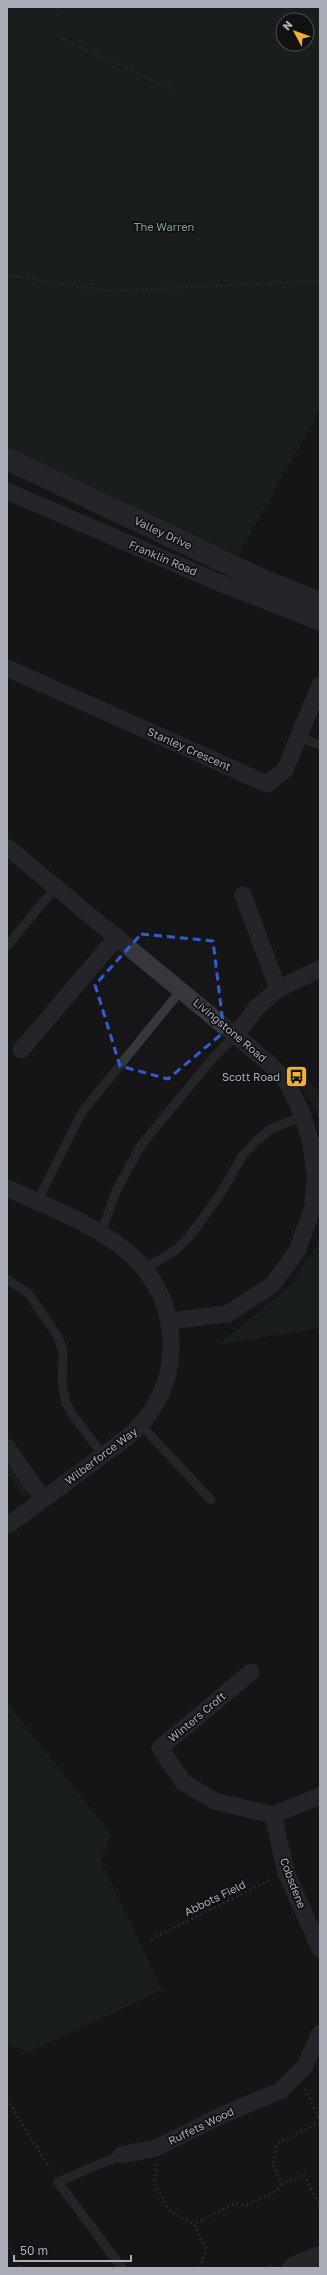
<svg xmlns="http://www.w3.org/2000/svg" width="327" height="2275" font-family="'Golos Text',sans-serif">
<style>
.green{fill:#1e261f;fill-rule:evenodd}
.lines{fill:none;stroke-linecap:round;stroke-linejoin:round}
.path{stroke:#3d3f44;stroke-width:2.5;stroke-dasharray:2 3;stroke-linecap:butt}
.service{stroke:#37383d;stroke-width:9}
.minor{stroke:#37383d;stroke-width:17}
.tertiary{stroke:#37383d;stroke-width:22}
.marked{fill:none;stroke:#325cd3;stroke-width:3;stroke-dasharray:8 5;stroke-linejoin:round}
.labels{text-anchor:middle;stroke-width:3.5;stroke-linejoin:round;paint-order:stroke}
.park-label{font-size:11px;fill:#7fa381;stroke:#111113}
.street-label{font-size:11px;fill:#a8adb8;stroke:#111113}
.poi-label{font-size:11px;fill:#a8adb8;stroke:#111113;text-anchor:end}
</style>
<rect width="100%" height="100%" fill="#161618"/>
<path class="green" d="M7 7H320V410L238 555 7 451ZM283 20H307V44H283Z
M301 1076 320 1091V1119L298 1079Z
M320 1240V1328L220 1344 291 1285Z
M7 1454 30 1491 23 1496 7 1473Z
M7 1700 11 1708 111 1834 101 1861 162 1990 29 2052 7 2044Z"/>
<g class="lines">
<path class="path" d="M58 10 60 7
M63 39 175 91
M7 275 109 291 320 281
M151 1939 272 1879
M305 2089 320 2121
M7 2099 52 2172
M320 2122 277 2144 273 2164 281 2184 304 2175 320 2206
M157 2164 154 2182 170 2212 194 2224
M7 2243 20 2268
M200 2268 206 2249 194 2224 236 2203 247 2205 276 2191 281 2184
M266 2268 275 2264"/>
<path class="service" d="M299 737 320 745
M7 946 56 887
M37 1202 82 1112 181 990
M101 1233 117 1189 142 1144 213 1058 236 1035
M145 1269 178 1248 189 1237 221 1193 243 1155 257 1140 271 1129 303 1116
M7 1279 29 1294 58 1337 63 1352 62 1384 66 1403 73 1415 103 1455
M141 1425 211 1500
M121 2155 58 2182 122 2268"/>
<path class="minor" d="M7 491 215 581 320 622
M7 668 267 784 285 770 320 685
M7 847 271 1065 287 1082 302 1113 311 1143 315 1175 313 1207 297 1251 272 1285 227 1314 169 1321
M243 895 278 989
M236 1035 257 1007 278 989 320 969
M21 1050 117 937
M7 1188C81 1222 173 1250 171 1349 170 1385 155 1413 129 1436L7 1526
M7 1447 43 1499
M251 1672 160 1748 183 1782 214 1801 273 1815 320 1796
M273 1815 286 1872 320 1949
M121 2155 156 2148 220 2116 280 2091 305 2066 320 2033"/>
<path class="tertiary" d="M7 459 267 582 320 603
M293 2268 320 2257"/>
</g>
<path d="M0 0H327V2275H0ZM141 934 213 941 224 1032 168 1079 120 1066 95 985Z" fill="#161618" fill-opacity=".55" fill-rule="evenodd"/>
<path class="marked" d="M141 934 213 941 224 1032 168 1079 120 1066 95 985Z"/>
<defs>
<symbol id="bus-square" viewBox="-11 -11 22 22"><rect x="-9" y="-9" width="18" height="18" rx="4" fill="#f2b134" stroke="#111113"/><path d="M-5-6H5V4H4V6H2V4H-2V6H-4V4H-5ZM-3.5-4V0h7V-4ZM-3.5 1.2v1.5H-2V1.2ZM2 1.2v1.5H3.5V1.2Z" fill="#111"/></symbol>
</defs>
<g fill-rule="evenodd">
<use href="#bus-square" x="284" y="1064" width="25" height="25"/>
</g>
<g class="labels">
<g class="park-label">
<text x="164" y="231">The Warren</text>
</g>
<g class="street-label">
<text transform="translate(163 533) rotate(25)" y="4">Valley Drive</text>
<text transform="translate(163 558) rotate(23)" y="4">Franklin Road</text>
<text transform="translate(189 749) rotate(24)" y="4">Stanley Crescent</text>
<text transform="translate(230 1030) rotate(40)" y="4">Livingstone Road</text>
<text transform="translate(101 1456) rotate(-37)" y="4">Wilberforce Way</text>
<text transform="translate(197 1717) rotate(-40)" y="4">Winters Croft</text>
<text transform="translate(293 1883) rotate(69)" y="4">Cobsdene</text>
<text transform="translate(215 1898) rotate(-26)" y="4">Abbots Field</text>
<text transform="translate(201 2126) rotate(-26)" y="4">Ruffets Wood</text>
</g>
<g class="poi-label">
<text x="280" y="1081">Scott Road</text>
</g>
</g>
<rect width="327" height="2275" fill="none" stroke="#a8adb8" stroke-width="16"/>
<g transform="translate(295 32) rotate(311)"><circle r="19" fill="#111113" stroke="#4d4f55"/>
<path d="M0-3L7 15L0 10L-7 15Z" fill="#f2b134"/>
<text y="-6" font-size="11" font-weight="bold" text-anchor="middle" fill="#a8adb8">N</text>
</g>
<path d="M14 2255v6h117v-6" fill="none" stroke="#a8adb8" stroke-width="2"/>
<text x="20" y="2255" font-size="12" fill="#a8adb8" stroke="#111113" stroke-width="3" paint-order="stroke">50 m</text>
</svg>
